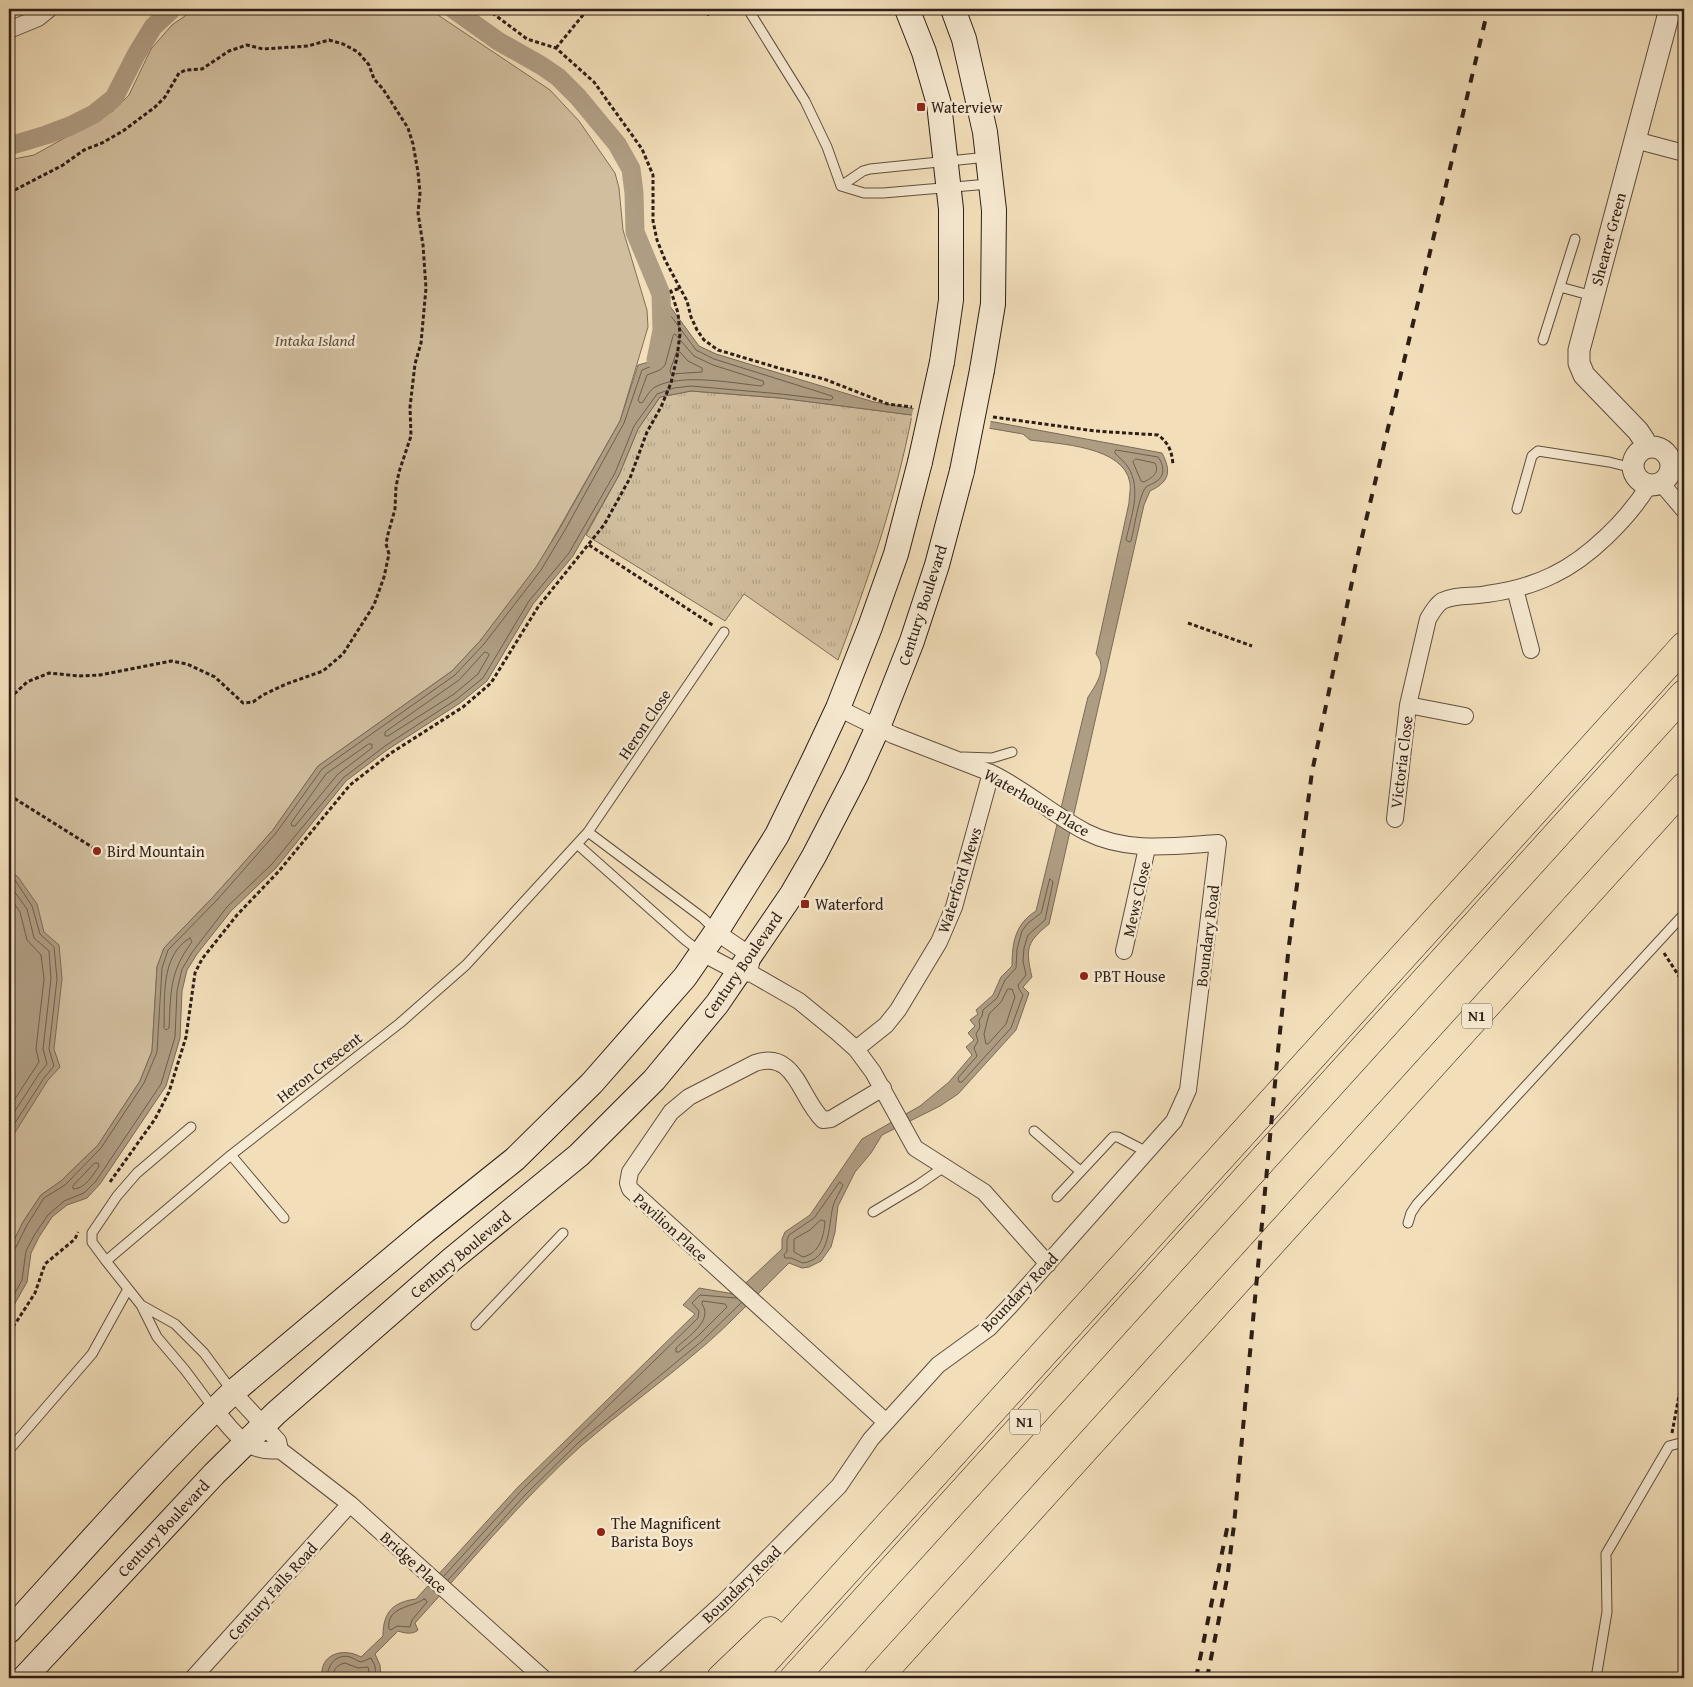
<svg xmlns="http://www.w3.org/2000/svg" width="1693" height="1687" font-family="'Gentium Book Plus',serif">
<style>
.grass{fill:url(#grass-tufts);stroke:#806e5a}
.park{fill:#d1be9e;stroke:#806e5a}
.water{fill:#af9d83;stroke:#7b6a58}
.pier{fill:#f2dfba}
.lines{fill:none;stroke-linecap:round;stroke-linejoin:round}
.shore{stroke:#6e5e4d;stroke-width:1}
.canal{stroke:#af9d83;stroke-width:19}
.service-casing{stroke:#5f4e40;stroke-width:11}
.minor-casing{stroke:#5f4e40;stroke-width:18}
.tertiary-casing{stroke:#5f4e40;stroke-width:23}
.secondary-casing{stroke:#2e1e17;stroke-width:26}
.motorway-casing{stroke:#2e1e17;stroke-width:29}
.path{stroke:#2e1e17;stroke-width:3;stroke-dasharray:4 2.5;stroke-linecap:butt}
.service{stroke:#f7ead2;stroke-width:9}
.minor{stroke:#f7ead2;stroke-width:16}
.tertiary{stroke:#f7ead2;stroke-width:21}
.secondary{stroke:#f7ead2;stroke-width:24}
.motorway{stroke:#f2dfba;stroke-width:28}
.rail{stroke:#2e1e17;stroke-width:4;stroke-dasharray:9 9;stroke-linecap:butt}
.secondary-bridge-casing{stroke:#2e1e17;stroke-width:26;stroke-linecap:butt}
.secondary-bridge{stroke:#f7ead2;stroke-width:24}
.poi-dot{fill:#8f2418;stroke:#f7ead2;stroke-width:2}
.labels{text-anchor:middle;stroke-width:5;stroke-linejoin:round;paint-order:stroke}
.shield{fill:#f7ead2;stroke:#6a5b4f;stroke-width:1}
.shield-label{font-size:15px;font-weight:bold;fill:#2e1e17}
.poi-label{font-size:16px;fill:#2e1e17;stroke:#f7ead2;text-anchor:start}
.street-label{font-size:16px;fill:#2e1e17;stroke:#f7ead2}
.park-label{font-size:16px;font-style:italic;fill:#5f4e40;stroke:#f7ead2}
</style>
<defs>
<pattern id="grass-tufts" width="24" height="20" patternUnits="userSpaceOnUse" patternTransform="scale(1.25)"><rect width="24" height="20" fill="#d1be9e"/><path d="M3 7l-1-3M5 7V3M7 7l1-3M15 17l-1-3M17 17v-4M19 17l1-3" fill="none" stroke="#b4a387"/></pattern>
</defs>
<rect width="100%" height="100%" fill="#f2dfba"/>
<filter id="stains"><feTurbulence type="fractalNoise" baseFrequency=".004" numOctaves="4"/><feColorMatrix values="0 0 0 0 .2 0 0 0 0 .09 0 0 0 0 .02 0 0 0 .5 -.17"/></filter>
<radialGradient id="worn" r=".72"><stop offset=".6" stop-color="#630" stop-opacity="0"/><stop offset="1" stop-color="#630" stop-opacity=".3"/></radialGradient>
<path class="grass" d="M691 391 780 398 912 415C896 499 868 580 838 660L744 594 725 621 586 535 619 475 638 429 660 397Z"/>
<path class="park" d="M195 9H429L550 90 579 121 615 173 619 188 623 230 647 310 648 327 620 421 537 567 480 641 452 671 318 766 273 830 214 896 164 948 157 967 152 1051 140 1081 98 1145 61 1181 41 1195 23 1222 9 1250V160L34 155 113 111 129 95 151 49 172 25Z"/>
<path class="water" d="M661 294 699 346 716 354 874 402 994 422 1162 453C1172 472 1169 482 1150 491L1144 505 1049 924C1027 942 1025 948 1032 977L1023 987 1029 993 1016 1030 958 1094 940 1106 882 1135 871 1153 855 1172 838 1206 835 1232 831 1247 821 1261 809 1267 802 1268 789 1263C761 1290 734 1320 705 1345 665 1380 621 1411 581 1446 522 1499 469 1564 415 1623L418 1630C413 1635 404 1633 398 1631L375 1654 380 1665 381 1678H322C319 1654 343 1647 361 1657L383 1636C383 1612 393 1602 416 1599L518 1487 695 1314 683 1305 699 1288 734 1294 782 1249V1239L785 1232 810 1215 862 1139 920 1106 949 1082 972 1055 966 1047 974 1040 968 1033 975 1026 970 1020 978 1014 976 1010 993 995 1001 977 1012 966C1012 943 1015 924 1036 911L1088 697C1096 685 1108 668 1096 654L1129 503C1129 497 1131 489 1130 483 1124 446 1059 444 1030 440L1023 434 912 415 780 398 691 391 660 397 638 429 619 475 573 556 533 604 487 681 460 703 387 750 346 781 276 868 231 911 197 954 187 970 182 991 180 1038 166 1086 100 1184 87 1198 67 1205 52 1217 39 1237 31 1253 27 1282 9 1314V1250L23 1222 41 1195 61 1181 98 1145 140 1081 152 1051 157 967 164 948 214 896 273 830 318 766 452 671 480 641 536 567 560 528 620 421 638 365 656 360 662 330Z
M9 870 18 877 37 904 44 932 59 945 62 979 54 1049 60 1067 48 1080 9 1142Z"/>
<path class="pier" d="M914 407 991 419 989 431 911 418Z"/>
<g class="lines">
<path class="shore" d="M675 334 694 356 713 365 763 381 764 384 761 386C733 383 681 373 655 387 650 390 646 397 643 402L640 403 638 400 647 375 660 370 665 365 673 336Z
M677 352H680L688 361 702 368V372L671 374 670 371Z
M1116 450 1158 457C1162 462 1164 469 1162 475 1158 483 1152 483 1146 487 1139 495 1134 529 1131 541L1129 542 1126 540C1131 517 1142 489 1128 467 1125 462 1119 458 1115 453Z
M1136 459 1155 463C1160 473 1152 478 1144 482L1141 481 1133 462Z
M485 652 488 653 489 655 478 674 454 694 388 736H385V732L459 680Z
M369 744H372V748L338 774 295 826H292L291 823 326 774Z
M9 876 15 880 32 906 40 934 54 947 57 979 49 1049 54 1066 44 1078 9 1132
M1050 879 1053 882 1045 920 1028 935 1024 948 1023 961 1026 975 1018 985 1019 989 1023 995 1011 1028 962 1082H959L958 1078 977 1056 974 1048 978 1041 976 1034 980 1027 979 1020 982 1016 983 1010 997 998 1005 980 1016 968 1017 949 1022 931 1028 923 1041 913Z
M9 884 27 909 34 938 49 951 51 979 43 1049 47 1064 39 1074 9 1120
M9 896 20 912 27 940 41 955 44 979 36 1049 39 1062 9 1108
M190 938 192 942C169 972 171 993 169 1028L166 1030 164 1028C165 999 160 955 190 938Z
M1008 989H1012L1015 997 1006 1024 988 1044H986L984 1034 989 1014 1001 1002Z
M95 1163H98L99 1166C93 1175 85 1189 73 1189V1186Z
M840 1182 843 1185C840 1192 835 1199 833 1206 828 1227 831 1259 803 1263L791 1258H785L784 1255 787 1251V1240L789 1235 814 1218Z
M821 1220 825 1221C824 1236 820 1253 803 1257L794 1252V1239L810 1230Z
M9 1251 15 1249 27 1225 44 1198 65 1185 101 1148 144 1083 157 1052 162 968 168 950 217 900 276 833 322 769 455 675 484 644 541 570 565 530 624 423 642 370 657 364 660 362 667 331V316H671L696 350 714 359 832 396 833 398 831 400 781 394 691 386 674 388 657 394 634 426 615 473 569 553 529 601 483 678 457 699 385 746 343 778 272 864 227 907 193 951 182 969 177 991 175 1037 161 1084 96 1181 84 1193 64 1201 48 1215 35 1234 26 1251 22 1280 9 1304
M703 1301 725 1304 727 1307 698 1336 679 1352H676V1348C687 1337 714 1321 702 1304Z
M444 1576 522 1490 698 1318 699 1311 692 1303 700 1295 736 1298
M448 1580 525 1495 578 1443 702 1341 741 1303
M424 1599 426 1600 427 1602 412 1620 410 1627 397 1626 391 1630 389 1629C386 1606 412 1608 424 1599Z
M327 1678C327 1666 336 1653 350 1657 354 1658 357 1661 361 1662L371 1658 375 1666 376 1678
M333 1678C333 1670 336 1665 345 1663L358 1668 368 1667 370 1678"/>
<path class="canal" d="M453 9 498 41 542 66 558 77 578 97 617 144 631 169 634 193 635 232 661 294 662 330 656 360
M9 146 46 135 70 126 94 114 114 98 136 55 153 27 172 9"/>
<defs>
<path id="service" d="M751 14 805 101 827 147 841 186
M841 186 863 171 870 169 988 157
M841 186 864 193H883L989 184
M1560 287 1593 296
M1543 340 1575 239
M1517 509 1532 456 1538 451 1609 462 1633 468
M963 757 992 758 1012 752
M588 832 703 918 716 931
M577 844 685 940 702 953
M1034 1131 1080 1171
M231 1155 284 1218
M1057 1197 1113 1137H1118L1147 1152
M873 1212 918 1185 944 1167
M1408 1223 1411 1213 1417 1204 1684 914
M106 1261 92 1242V1233L117 1196 137 1173 191 1127
M141 1305 175 1324 204 1353 232 1391
M476 1325 563 1233
M214 1409 185 1370 157 1337 141 1305 106 1261 231 1155 400 1023 466 965 588 832 724 632
M9 1450 92 1354 128 1289
M1596 1678 1607 1612 1606 1554 1669 1446 1684 1442"/>
<path id="minor" d="M9 30 38 18 49 9
M1635 140 1684 153
M1661 483 1684 510
M1515 589 1531 650
M1408 705 1465 716
M1395 819 1408 705 1428 619C1432 612 1436 605 1442 601 1456 594 1472 597 1487 594 1509 591 1533 585 1553 575 1589 558 1628 519 1649 485
M716 932 750 955 751 964
M1124 951 1147 848
M702 953 738 972 752 974 799 1001 837 1032 856 1049 873 1072 915 1148 984 1192 1048 1264
M856 1049 886 1025 898 1010 939 942 954 907 991 773
M883 1088 831 1119 823 1120C800 1099 796 1049 755 1063L689 1097 671 1112 630 1172 628 1183 630 1189 886 1422
M233 1392 278 1441 280 1450 350 1504 543 1678
M215 1410C235 1433 246 1454 280 1450
M193 1678 350 1504
M640 1678 723 1603 839 1486 871 1439 938 1365 989 1328 1009 1307 1174 1121 1188 1090 1218 843C1173 846 1127 853 1086 832 1053 815 1025 789 991 773L893 735 838 708"/>
<path id="tertiary" d="M1633 466a19 19 0 1 1 38 0a19 19 0 1 1-38 0Z
M1646 448 1644 440 1638 431 1584 375 1579 363V350L1670 9"/>
<path id="secondary" d="M907 9 924 52 939 104 951 209V300L942 362
M953 9 964 39 985 132 994 210 993 304 982 370
M9 1631C82 1551 154 1468 233 1392L425 1231 515 1159 592 1083 685 977 716 932 777 835 816 755 838 708 870 627 896 554 920 462
M24 1678 214 1474 276 1413 451 1260 579 1155 654 1080 717 1004 792 894 814 856 856 775 878 727 912 641 937 565 962 471"/>
<path id="motorway" d="M721 1678 770 1631
M750 1678 1684 646
M794 1678 1684 694
M878 1678 1684 787"/>
</defs>
<use href="#service" class="service-casing"/>
<use href="#minor" class="minor-casing"/>
<use href="#tertiary" class="tertiary-casing"/>
<use href="#secondary" class="secondary-casing"/>
<use href="#motorway" class="motorway-casing"/>
<path class="path" d="M487 9 527 39 556 48 594 82 642 149 653 175V221L657 240 665 260 687 301 691 317 697 330 704 340 718 350 782 369 824 379 888 404 912 407
M707 15 717 9
M556 48 588 9
M9 193 63 165 84 150 102 143 123 131 155 107 165 97 179 73 186 70 202 69 229 51 247 45 263 49 308 46 329 40 343 44 358 52 369 65 374 79 383 89 408 128 413 144 418 172 420 193 418 213 423 245 426 288 421 343 415 364 410 407 411 436 399 472 396 487 395 509 388 534 386 544 389 554 384 577 374 605 343 654 323 671 286 684 263 695 253 702 243 703 215 677 187 664 171 661 100 675 79 676 49 673 27 682 9 699
M993 417 1095 431 1158 435C1169 443 1172 452 1173 465
M589 545 714 626
M1188 623 1252 646
M9 795 92 847
M1664 953 1684 984
M110 1182 155 1119 169 1092 186 1037 195 973 202 959 237 915 279 871 350 785 391 753 463 707 491 683 538 607 604 525 630 478 647 432 661 407 671 383 677 357 680 334 678 313 671 291 681 288
M9 1332 17 1321 35 1293 45 1264 75 1239 78 1232
M1672 1433 1681 1385 1684 1381"/>
<use href="#service" class="service"/>
<use href="#minor" class="minor"/>
<use href="#tertiary" class="tertiary"/>
<use href="#secondary" class="secondary"/>
<use href="#motorway" class="motorway"/>
<path class="rail" d="M1196 1678 1228 1524
M1207 1678 1227 1579 1234 1525 1278 1051 1289 945 1312 772 1357 558 1488 9"/>
<defs>
<path id="secondary-bridge" d="M920 462 942 362
M962 471 982 370"/>
</defs>
<use href="#secondary-bridge" class="secondary-bridge-casing"/>
<use href="#secondary-bridge" class="secondary-bridge"/>
</g>
<g class="poi-dot">
<rect x="916" y="102" width="10" height="10" rx="2.5"/>
<circle cx="97" cy="851" r="5"/>
<rect x="800" y="899" width="10" height="10" rx="2.5"/>
<circle cx="1084" cy="976" r="5"/>
<circle cx="601" cy="1532" r="5"/>
</g>
<g class="labels">
<g class="shield">
<rect x="1462" y="1003.5" width="30" height="25" rx="4"/>
<rect x="1010" y="1409.5" width="30" height="25" rx="4"/>
</g>
<g class="shield-label">
<text x="1477" y="1021">N1</text>
<text x="1025" y="1427">N1</text>
</g>
<g class="poi-label">
<text x="931" y="113">Waterview</text>
<text x="107" y="857">Bird Mountain</text>
<text x="815" y="910">Waterford</text>
<text x="1094" y="982">PBT House</text>
<text x="611" y="1529">The Magnificent<tspan x="611" dy="18">Barista Boys</tspan></text>
</g>
<g class="street-label">
<text transform="translate(1608 239) rotate(-75)" y="6">Shearer Green</text>
<text transform="translate(922 605) rotate(-72)" y="6">Century Boulevard</text>
<text transform="translate(644 724) rotate(-56)" y="6">Heron Close</text>
<text transform="translate(1401 762) rotate(-83)" y="6">Victoria Close</text>
<text transform="translate(1037 802) rotate(30)" y="6">Waterhouse Place</text>
<text transform="translate(959 880) rotate(-72)" y="6">Waterford Mews</text>
<text transform="translate(1136 899) rotate(-77)" y="6">Mews Close</text>
<text transform="translate(1207 936) rotate(-83)" y="6">Boundary Road</text>
<text transform="translate(742 965) rotate(-55)" y="6">Century Boulevard</text>
<text transform="translate(319 1067) rotate(-38)" y="6">Heron Crescent</text>
<text transform="translate(671 1227) rotate(42)" y="6">Pavilion Place</text>
<text transform="translate(460 1254) rotate(-40)" y="6">Century Boulevard</text>
<text transform="translate(1019 1292) rotate(-46)" y="6">Boundary Road</text>
<text transform="translate(163 1528) rotate(-47)" y="6">Century Boulevard</text>
<text transform="translate(414 1562) rotate(42)" y="6">Bridge Place</text>
<text transform="translate(741 1584) rotate(-44)" y="6">Boundary Road</text>
<text transform="translate(272 1591) rotate(-48)" y="6">Century Falls Road</text>
</g>
<g class="park-label">
<text x="315" y="346">Intaka Island</text>
</g>
</g>
<rect width="1693" height="1687" fill="none" stroke="#f2dfba" stroke-width="30"/>
<rect x="10" y="10" width="1673" height="1667" fill="none" stroke="#2e1e17" stroke-width="2.5"/>
<rect x="15" y="15" width="1663" height="1657" fill="none" stroke="#2e1e17"/>
<rect width="100%" height="100%" filter="url(#stains)"/>
<rect width="100%" height="100%" fill="url(#worn)"/>
</svg>
